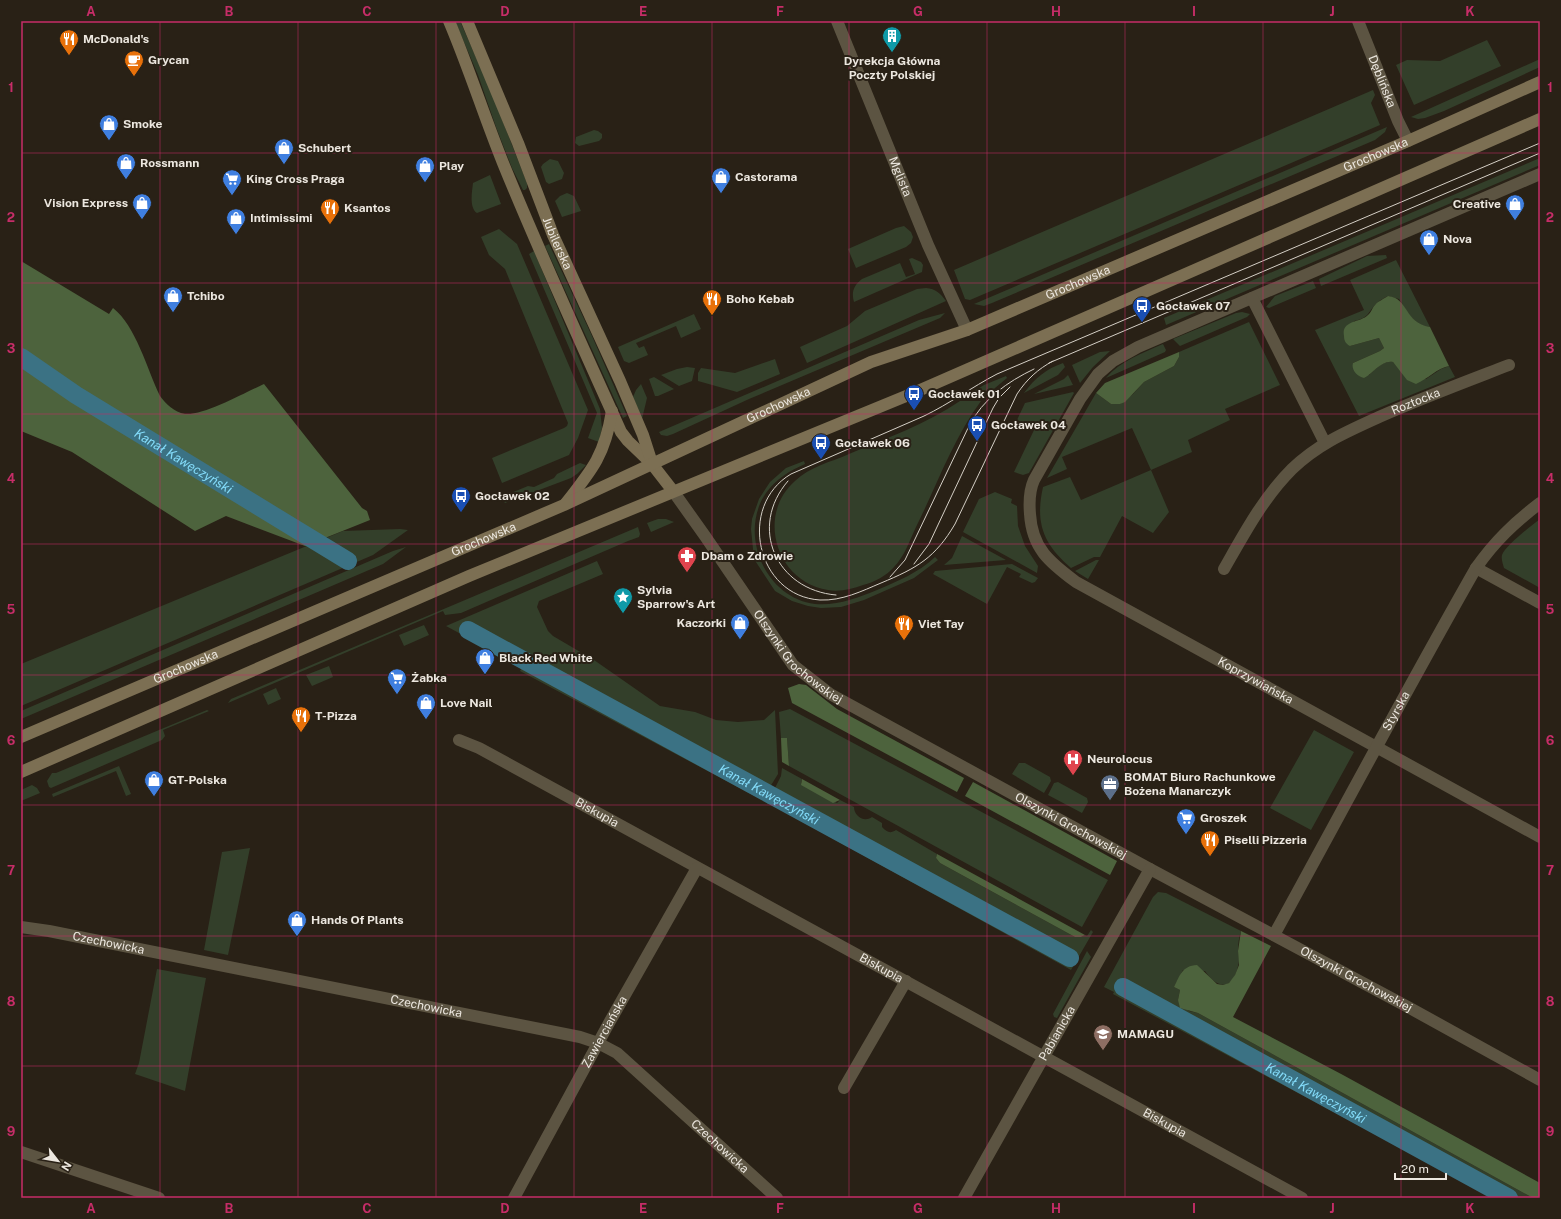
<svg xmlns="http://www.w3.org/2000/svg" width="1561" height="1219" font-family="'Public Sans',sans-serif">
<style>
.green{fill:#333f2a}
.forest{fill:#4d633d}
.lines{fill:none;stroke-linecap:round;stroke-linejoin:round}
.canal{stroke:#3b7284;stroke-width:18}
.street{stroke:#5c5442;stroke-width:12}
.secondary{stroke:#7c6f53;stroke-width:12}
.tram{stroke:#d4cfc6;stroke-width:1}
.grid{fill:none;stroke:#c62d68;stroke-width:1;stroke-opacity:0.55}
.labels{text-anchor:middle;stroke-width:4;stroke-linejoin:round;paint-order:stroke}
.poi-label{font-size:12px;font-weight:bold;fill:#ece7df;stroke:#292116;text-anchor:start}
.street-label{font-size:12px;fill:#ece7df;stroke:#292116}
.water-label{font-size:13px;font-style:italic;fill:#83dbf9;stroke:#292116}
.neatline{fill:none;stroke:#c62d68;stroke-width:1.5}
.grid-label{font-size:13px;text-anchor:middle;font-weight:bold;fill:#c62d68}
</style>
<rect width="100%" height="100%" fill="#292116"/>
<path class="green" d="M455 21H460L490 89 527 183V188L525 190H523L512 168 496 127 478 75Z
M1487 40 1501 66 1414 105 1396 65 1407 60 1440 61Z
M1540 59V67L1444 111 1425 118 1418 119 1411 117Z
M1373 90 1375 95 1371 103 1380 125 970 300 965 299 954 270Z
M1387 127 1385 132 1375 140 992 303 984 306 974 304Z
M594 130 598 131 602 134V138L599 141 579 146 575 143 576 137Z
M1540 158V165L1166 325 1164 318Z
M550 159 558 161 564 173 562 179 549 184 546 182 541 167 543 164Z
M490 175 501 204 477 213C469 208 472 192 473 183Z
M567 193 574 196 581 211 562 217 555 201 560 196Z
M904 226 911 232 913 237 911 243 906 247 856 268 848 249 896 228Z
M499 229 517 244 588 410 578 438 569 455 502 483 492 458 564 428 567 426 568 423 505 269 489 255 481 237Z
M549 244 592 336 627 416 623 418 545 246Z
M534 251 600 409 602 428 599 442 588 438 597 413 529 254Z
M1386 255 1387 258 1321 286 1319 279 1367 256Z
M912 258 921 262 923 265 922 272 854 302C851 292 854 285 862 279L900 263 906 277 915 274 909 259Z
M1396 260 1430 327C1412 325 1408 312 1399 299L1388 296C1384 298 1380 300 1377 303 1367 313 1369 318 1354 321L1350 346 1379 338 1384 348 1380 351 1353 363 1369 375C1375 369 1384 360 1393 362L1400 370 1426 379 1441 369 1449 366 1455 377 1359 416 1315 330 1364 310 1350 280Z
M1313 281 1316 288 1269 308 1266 307 1275 296Z
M926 288C936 289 940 293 946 301L807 363 800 347 847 326 865 311 917 289Z
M1242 312 1250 314 1247 317 1180 346 1173 339 1236 313Z
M945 313 940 318 749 399 673 434 667 436 661 435 659 432 919 320Z
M694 314 701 329 681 338 676 326 636 343 639 348 644 346 648 355 629 363 624 361 618 347Z
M1249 322 1280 385 1225 409 1230 420 1188 440 1192 452 1151 470 1169 512 1153 533 1122 516 1100 557H1094L1071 568C1043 544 1035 523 1043 487L1070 477 1081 500 1151 470 1132 428 1062 457 1067 469 1047 478 1096 393 1111 404H1120L1133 394 1144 382 1174 366 1179 357V352Z
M1163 344 1166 350 1165 352 1106 378C1120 361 1143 353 1163 344Z
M1110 351 1093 367 1080 383 1072 365 1100 352Z
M775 359 780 374 737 392 698 381V373L701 368 735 373Z
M1063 363 1065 367 1058 375 1024 393C1035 378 1046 369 1063 363Z
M687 367 695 368 692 381 679 386 661 375 677 369Z
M1068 375 1073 385 1034 394 1064 379Z
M1006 376 1007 378 989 393H971L984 385Z
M654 377 674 389 658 396H655L649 379Z
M641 384 647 398 642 419 633 397 636 390Z
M1073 392 1074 393 1029 473 1023 475 1014 472 1035 428 1017 420 1025 403Z
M960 401H981C953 439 937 485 916 527 910 540 904 557 894 567 886 576 875 582 863 585 852 589 840 592 828 590 776 582 756 515 795 481 809 467 831 462 849 454 887 438 926 424 960 401Z
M804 461 805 464C789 471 776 479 766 493 738 534 765 598 815 604 837 606 857 598 877 590 898 581 918 573 935 557L938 560 914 578 864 600 841 607 821 608 808 606 792 601 775 591 754 559 751 529 752 519 759 499 770 482 786 468Z
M580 463 586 465 577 474 571 478 505 503 503 500 506 495 528 486 534 487 554 478 557 474Z
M995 492 1012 499 1011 503 1017 506 1018 526 1025 546 1038 566 1037 573 963 532 979 499Z
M658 519H666L674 522 651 532 647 523Z
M1540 519V588L1504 568C1503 564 1501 559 1502 555 1505 546 1532 525 1540 519Z
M638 527 640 534 639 537 628 541 461 613 445 615 443 611 228 703 231 699Z
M400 529 408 530 373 555 21 706V664L343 531Z
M962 536 1006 560 944 565 952 558Z
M406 547 383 564 21 719V711L393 551Z
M1096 560H1099L1088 579 1075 571Z
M597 561 603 574 539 601 537 607 548 631 553 636 594 660 660 706 695 712 716 720 738 722 764 720 775 710 778 774 762 800 520 671 522 667 446 626Z
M1012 564 1038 578 1035 582 1032 583 1019 577 1021 574 1007 567 987 604 933 574 935 571Z
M424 625 429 635 404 646 399 635Z
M329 666 333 677 312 686 306 675Z
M276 688 281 699 268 705 263 694Z
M790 709 1108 880 1082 927 789 766 787 738H781L779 712Z
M207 710 209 711 163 730 165 736 162 740 51 788 49 787 47 781 52 773H56Z
M1314 730 1354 752 1311 830 1270 808Z
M1019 763H1025L1050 777 1051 781 1044 793 1012 774Z
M119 766 131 794 126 796 116 771 53 797 52 794Z
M782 768 802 779 801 783 837 803 840 800 854 807C854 816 864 823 872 817L882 823V827C887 832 890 834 896 830L937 854 936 858 940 863 1075 937H1081L1085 935 1087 936 1091 930 1093 932 1071 970 770 804H767L781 776Z
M1058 782 1087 798 1088 802 1082 813 1048 795 1054 783Z
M32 785 37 788 40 793 21 801V790Z
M250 848 228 955 204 950 222 852Z
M1158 892 1166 893 1241 931C1239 937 1238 944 1238 950 1238 955 1240 960 1238 966 1233 990 1218 990 1205 971L1183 970 1174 987 1180 990 1178 1000 1189 1011 1198 1013 1533 1198H1494L1113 994 1114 992 1104 987 1153 897Z
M1087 951 1091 957 1057 1018 1054 1017 1053 1014Z
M157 969 206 978 185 1091 135 1074 139 1063Z"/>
<path class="forest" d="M21 261 109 314 113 308C136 326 147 369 160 396 166 404 174 412 185 414 203 416 246 392 264 384L362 508 367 511 370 520 305 546 226 516 195 531 72 452 21 431Z
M1388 296C1409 298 1404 323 1430 327L1449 366C1437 368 1428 379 1416 384L1407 380 1393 362C1381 360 1374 373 1364 378 1357 376 1351 370 1353 363L1380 351 1384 348 1379 338 1350 346C1346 344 1344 341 1344 336 1341 320 1360 323 1368 315 1371 313 1372 308 1375 305 1378 301 1384 299 1388 296Z
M1179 352V357L1174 366 1144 382 1125 402 1120 404H1111L1096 393 1105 383Z
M799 684 806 685 837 709 964 778 957 792 792 703 788 688Z
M781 738H787L789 766 782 762Z
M802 779 840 800 833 803 801 785Z
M973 782 1117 861 1110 875 965 796Z
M937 854 1085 935 1081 937H1075L940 863 936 858Z
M1241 931 1271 946 1233 1017 1343 1075 1540 1183V1198H1533L1198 1013 1180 1008 1178 1000 1180 990 1174 987C1180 975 1182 966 1197 965L1217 984 1223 985 1229 983 1235 975 1239 965 1238 951Z"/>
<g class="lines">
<g class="canal">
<path id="s1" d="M21 357 76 395 348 561"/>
<path id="s2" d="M468 630 1070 958"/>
<path id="s3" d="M1123 987 1509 1198"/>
</g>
<g class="street">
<path id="s4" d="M837 21 928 245 967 330"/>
<path id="s5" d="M1358 21 1398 121 1408 141"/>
<path id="s6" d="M1540 174 1138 347 1113 361 1098 374 1080 399 1034 480C1029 491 1029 502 1030 514 1032 548 1049 562 1076 582L1540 837"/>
<path d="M1252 298 1325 443"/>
<path id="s7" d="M673 491 705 536 793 665 830 694 1150 869 1408 1007 1540 1080"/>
<path d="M1476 568 1540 603"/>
<path id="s8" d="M1224 569C1244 534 1263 498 1292 469 1318 444 1346 432 1379 417 1422 398 1465 382 1509 365"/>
<path id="s9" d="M459 740 479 748 1302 1198"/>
<path id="s10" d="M21 927 49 931 580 1037 598 1043 617 1053 777 1198"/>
<path id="s11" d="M1274 935C1341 813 1407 689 1476 568 1495 541 1514 523 1540 503"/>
<path d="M844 1088 906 981"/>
<path d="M21 1152 159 1198"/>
<path id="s12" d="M514 1198 609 1023 697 868"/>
<path id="s13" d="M964 1198 1150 869"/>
</g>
<g class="secondary">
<path d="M449 21C469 68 484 116 503 163 540 254 581 343 621 432L628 441 652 464 673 491"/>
<path id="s14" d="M467 21 518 143 553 235 620 381 643 435 652 463"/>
<path d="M566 503C593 469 605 454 612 411"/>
<path id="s15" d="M21 737 564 505 871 362 967 330 1408 141 1540 82"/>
<path d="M21 772 469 576 911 394 1540 119"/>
</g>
<path class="tram" d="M1053 361C1038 369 1027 379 1017 394L955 524C935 558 917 568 881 583 862 591 842 601 820 600 756 596 737 506 791 474L924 416C949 404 972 387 997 374L1540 143
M1049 363 1540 153
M788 481C748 527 776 590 836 595
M914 564 929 544 993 408 999 398 1010 387
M890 577 905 560 969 426C983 399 1007 382 1034 369"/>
</g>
<path class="grid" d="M160 21V1198M298 21V1198M436 21V1198M574 21V1198M712 21V1198M849 21V1198M987 21V1198M1125 21V1198M1263 21V1198M1401 21V1198M21 153H1540M21 283H1540M21 414H1540M21 544H1540M21 675H1540M21 805H1540M21 936H1540M21 1066H1540"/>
<defs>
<symbol id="building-pin" viewBox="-11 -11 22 30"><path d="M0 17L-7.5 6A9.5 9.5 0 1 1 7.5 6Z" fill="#0f9aa8" stroke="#292116"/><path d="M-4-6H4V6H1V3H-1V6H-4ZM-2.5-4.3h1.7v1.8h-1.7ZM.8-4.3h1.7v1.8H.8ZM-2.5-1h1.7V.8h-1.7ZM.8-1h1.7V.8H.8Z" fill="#fff"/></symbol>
<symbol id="restaurant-pin" viewBox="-11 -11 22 30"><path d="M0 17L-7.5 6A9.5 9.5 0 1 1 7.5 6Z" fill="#e8710a" stroke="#292116"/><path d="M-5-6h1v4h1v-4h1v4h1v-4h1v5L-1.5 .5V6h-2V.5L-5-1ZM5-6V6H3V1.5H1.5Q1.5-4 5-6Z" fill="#fff"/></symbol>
<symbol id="cafe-pin" viewBox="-11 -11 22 30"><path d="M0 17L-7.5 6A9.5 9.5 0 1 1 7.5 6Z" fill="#e8710a" stroke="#292116"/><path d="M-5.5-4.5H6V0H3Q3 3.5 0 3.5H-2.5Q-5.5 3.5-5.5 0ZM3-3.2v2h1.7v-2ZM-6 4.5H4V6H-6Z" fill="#fff"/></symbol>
<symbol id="shop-pin" viewBox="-11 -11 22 30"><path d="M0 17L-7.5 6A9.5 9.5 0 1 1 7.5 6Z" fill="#3f7fe0" stroke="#292116"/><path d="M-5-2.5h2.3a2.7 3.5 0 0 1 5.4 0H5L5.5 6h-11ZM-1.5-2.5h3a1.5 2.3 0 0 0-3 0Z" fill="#fff"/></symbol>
<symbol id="supermarket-pin" viewBox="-11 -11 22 30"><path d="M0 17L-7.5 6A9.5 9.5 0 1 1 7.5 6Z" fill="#3f7fe0" stroke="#292116"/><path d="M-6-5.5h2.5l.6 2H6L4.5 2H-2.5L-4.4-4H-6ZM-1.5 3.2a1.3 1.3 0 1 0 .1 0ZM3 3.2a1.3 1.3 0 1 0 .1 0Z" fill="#fff"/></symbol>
<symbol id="bus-pin" viewBox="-11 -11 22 30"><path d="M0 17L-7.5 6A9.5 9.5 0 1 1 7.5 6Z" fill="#1a4fb4" stroke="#292116"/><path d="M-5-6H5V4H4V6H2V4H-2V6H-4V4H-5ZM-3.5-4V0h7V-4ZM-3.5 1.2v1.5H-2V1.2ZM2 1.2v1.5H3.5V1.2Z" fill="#fff"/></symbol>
<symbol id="pharmacy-pin" viewBox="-11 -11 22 30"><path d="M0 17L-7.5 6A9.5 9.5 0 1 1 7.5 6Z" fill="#e0444e" stroke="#292116"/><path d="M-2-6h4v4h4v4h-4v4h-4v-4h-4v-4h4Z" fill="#fff"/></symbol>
<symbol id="sight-pin" viewBox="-11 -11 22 30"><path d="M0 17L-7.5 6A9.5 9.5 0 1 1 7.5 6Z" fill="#0f9aa8" stroke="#292116"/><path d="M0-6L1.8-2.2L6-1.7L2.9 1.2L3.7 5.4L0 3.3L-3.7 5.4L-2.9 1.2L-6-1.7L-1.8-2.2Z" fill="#fff"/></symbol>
<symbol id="hospital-pin" viewBox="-11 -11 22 30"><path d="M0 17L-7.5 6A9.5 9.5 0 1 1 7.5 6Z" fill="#e0444e" stroke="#292116"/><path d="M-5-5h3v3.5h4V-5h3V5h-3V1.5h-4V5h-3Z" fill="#fff"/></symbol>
<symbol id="office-pin" viewBox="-11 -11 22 30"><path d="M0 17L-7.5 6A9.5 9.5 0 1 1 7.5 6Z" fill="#5c6f8a" stroke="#292116"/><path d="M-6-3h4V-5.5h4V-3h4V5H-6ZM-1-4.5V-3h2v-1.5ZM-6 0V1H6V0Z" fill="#fff"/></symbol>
<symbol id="school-pin" viewBox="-11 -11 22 30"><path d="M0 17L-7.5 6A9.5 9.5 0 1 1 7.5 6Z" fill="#8d6e63" stroke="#292116"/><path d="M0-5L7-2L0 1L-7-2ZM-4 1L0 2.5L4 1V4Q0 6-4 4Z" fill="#fff"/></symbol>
</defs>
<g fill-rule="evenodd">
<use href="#building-pin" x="881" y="25" width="22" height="30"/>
<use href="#restaurant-pin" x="58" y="28" width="22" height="30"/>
<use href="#cafe-pin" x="123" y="49" width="22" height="30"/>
<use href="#shop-pin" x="98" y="113" width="22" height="30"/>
<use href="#shop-pin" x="273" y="137" width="22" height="30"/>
<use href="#shop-pin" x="115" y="152" width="22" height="30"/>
<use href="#shop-pin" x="414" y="155" width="22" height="30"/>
<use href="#shop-pin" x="710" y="166" width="22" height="30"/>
<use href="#supermarket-pin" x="221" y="168" width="22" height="30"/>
<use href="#shop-pin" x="131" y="192" width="22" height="30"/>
<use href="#shop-pin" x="1504" y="193" width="22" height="30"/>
<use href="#restaurant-pin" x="319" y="197" width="22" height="30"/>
<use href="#shop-pin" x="225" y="207" width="22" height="30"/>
<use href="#shop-pin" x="1418" y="228" width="22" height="30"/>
<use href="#shop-pin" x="162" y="285" width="22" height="30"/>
<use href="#restaurant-pin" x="701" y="288" width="22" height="30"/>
<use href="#bus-pin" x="1131" y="295" width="22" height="30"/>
<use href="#bus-pin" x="903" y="383" width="22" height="30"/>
<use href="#bus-pin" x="966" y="414" width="22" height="30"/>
<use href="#bus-pin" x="810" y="432" width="22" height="30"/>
<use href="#bus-pin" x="450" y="485" width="22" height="30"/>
<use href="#pharmacy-pin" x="676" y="545" width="22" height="30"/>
<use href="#sight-pin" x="612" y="586" width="22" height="30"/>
<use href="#shop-pin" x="729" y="612" width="22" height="30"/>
<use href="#restaurant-pin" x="893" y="613" width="22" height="30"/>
<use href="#shop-pin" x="474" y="647" width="22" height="30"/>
<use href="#supermarket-pin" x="386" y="667" width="22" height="30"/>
<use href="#shop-pin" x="415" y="692" width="22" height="30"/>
<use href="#restaurant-pin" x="290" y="705" width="22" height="30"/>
<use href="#hospital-pin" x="1062" y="748" width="22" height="30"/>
<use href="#shop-pin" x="143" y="769" width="22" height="30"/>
<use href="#office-pin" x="1099" y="773" width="22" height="30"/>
<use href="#supermarket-pin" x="1175" y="807" width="22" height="30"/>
<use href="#restaurant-pin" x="1199" y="829" width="22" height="30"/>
<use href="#shop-pin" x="286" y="909" width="22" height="30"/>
<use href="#school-pin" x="1092" y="1023" width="22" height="30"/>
</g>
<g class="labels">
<g class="poi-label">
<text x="83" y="43">McDonald's</text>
<text x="148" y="64">Grycan</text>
<text x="892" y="65" text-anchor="middle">Dyrekcja Główna<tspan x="892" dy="14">Poczty Polskiej</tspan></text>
<text x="123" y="128">Smoke</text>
<text x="298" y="152">Schubert</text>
<text x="140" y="167">Rossmann</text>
<text x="439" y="170">Play</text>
<text x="735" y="181">Castorama</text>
<text x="246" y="183">King Cross Praga</text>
<text x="128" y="207" text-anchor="end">Vision Express</text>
<text x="1501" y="208" text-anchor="end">Creative</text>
<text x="344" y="212">Ksantos</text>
<text x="250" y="222">Intimissimi</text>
<text x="1443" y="243">Nova</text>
<text x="187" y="300">Tchibo</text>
<text x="726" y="303">Boho Kebab</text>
<text x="1156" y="310">Gocławek 07</text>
<text x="928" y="398">Gocławek 01</text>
<text x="991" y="429">Gocławek 04</text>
<text x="835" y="447">Gocławek 06</text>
<text x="475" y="500">Gocławek 02</text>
<text x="701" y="560">Dbam o Zdrowie</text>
<text x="637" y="594">Sylvia<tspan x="637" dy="14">Sparrow's Art</tspan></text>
<text x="726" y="627" text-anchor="end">Kaczorki</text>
<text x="918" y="628">Viet Tay</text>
<text x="499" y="662">Black Red White</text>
<text x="411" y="682">Żabka</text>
<text x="440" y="707">Love Nail</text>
<text x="315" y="720">T-Pizza</text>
<text x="1087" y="763">Neurolocus</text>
<text x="1124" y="781">BOMAT Biuro Rachunkowe<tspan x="1124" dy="14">Bożena Manarczyk</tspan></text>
<text x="168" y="784">GT-Polska</text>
<text x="1200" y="822">Groszek</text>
<text x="1224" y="844">Piselli Pizzeria</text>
<text x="311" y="924">Hands Of Plants</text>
<text x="1117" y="1038">MAMAGU</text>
</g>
<g class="street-label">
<text dy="4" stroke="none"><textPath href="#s5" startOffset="65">Dęblińska</textPath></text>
<text dy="4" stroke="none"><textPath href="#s15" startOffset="1475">Grochowska</textPath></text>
<text dy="4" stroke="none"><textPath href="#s4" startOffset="168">Mglista</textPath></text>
<text dy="4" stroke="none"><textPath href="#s14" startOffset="240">Jubilerska</textPath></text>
<text dy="4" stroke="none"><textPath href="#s15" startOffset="1151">Grochowska</textPath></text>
<text dy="4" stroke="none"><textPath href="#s8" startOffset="263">Roztocka</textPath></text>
<text dy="4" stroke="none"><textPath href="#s15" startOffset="827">Grochowska</textPath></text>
<text dy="4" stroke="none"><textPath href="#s15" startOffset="503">Grochowska</textPath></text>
<text dy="4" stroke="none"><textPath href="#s7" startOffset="209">Olszynki Grochowskiej</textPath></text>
<text dy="4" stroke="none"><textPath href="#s15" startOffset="179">Grochowska</textPath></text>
<text dy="4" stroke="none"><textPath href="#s6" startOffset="935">Koprzywiańska</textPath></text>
<text dy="4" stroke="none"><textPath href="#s11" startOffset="255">Styrska</textPath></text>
<text dy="4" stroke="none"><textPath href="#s9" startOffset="156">Biskupia</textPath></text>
<text dy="4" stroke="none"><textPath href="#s7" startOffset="533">Olszynki Grochowskiej</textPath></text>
<text dy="4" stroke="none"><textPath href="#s10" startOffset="89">Czechowicka</textPath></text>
<text dy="4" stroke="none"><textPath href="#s9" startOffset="480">Biskupia</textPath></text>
<text dy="4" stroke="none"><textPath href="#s7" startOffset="857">Olszynki Grochowskiej</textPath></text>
<text dy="4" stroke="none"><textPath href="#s10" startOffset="413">Czechowicka</textPath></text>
<text dy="4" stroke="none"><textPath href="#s12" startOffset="189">Zawierciańska</textPath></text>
<text dy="4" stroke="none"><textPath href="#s13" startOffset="189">Pabianicka</textPath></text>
<text dy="4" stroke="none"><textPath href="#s9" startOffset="803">Biskupia</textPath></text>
<text dy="4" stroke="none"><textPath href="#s10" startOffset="749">Czechowicka</textPath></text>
</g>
<g class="water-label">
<text dy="5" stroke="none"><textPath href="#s1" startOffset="193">Kanał Kawęczyński</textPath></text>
<text dy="5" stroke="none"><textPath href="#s2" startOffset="343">Kanał Kawęczyński</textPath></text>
<text dy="5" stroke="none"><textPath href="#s3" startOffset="220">Kanał Kawęczyński</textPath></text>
</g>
</g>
<rect width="1561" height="1219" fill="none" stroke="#292116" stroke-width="44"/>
<g transform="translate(58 1161) rotate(121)" stroke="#292116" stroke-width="3" paint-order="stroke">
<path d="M0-3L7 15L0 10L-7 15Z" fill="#ece7df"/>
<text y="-6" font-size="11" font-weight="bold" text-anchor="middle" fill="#ece7df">N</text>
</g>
<path d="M1395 1173v6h51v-6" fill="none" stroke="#ece7df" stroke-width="2"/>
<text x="1401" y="1173" font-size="12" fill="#ece7df" stroke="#292116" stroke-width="3" paint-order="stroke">20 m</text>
<rect x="22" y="22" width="1517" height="1175" class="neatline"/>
<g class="grid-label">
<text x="91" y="16">A</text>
<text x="229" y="16">B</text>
<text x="367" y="16">C</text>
<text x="505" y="16">D</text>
<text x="643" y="16">E</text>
<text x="780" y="16">F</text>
<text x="918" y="16">G</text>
<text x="1056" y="16">H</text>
<text x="1194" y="16">I</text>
<text x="1332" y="16">J</text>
<text x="1470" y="16">K</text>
<text x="11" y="92">1</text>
<text x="1550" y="92">1</text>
<text x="11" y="222">2</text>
<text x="1550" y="222">2</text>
<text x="11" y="353">3</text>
<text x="1550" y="353">3</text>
<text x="11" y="483">4</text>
<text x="1550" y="483">4</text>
<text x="11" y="614">5</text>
<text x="1550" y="614">5</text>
<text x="11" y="745">6</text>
<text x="1550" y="745">6</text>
<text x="11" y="875">7</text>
<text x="1550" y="875">7</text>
<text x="11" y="1006">8</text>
<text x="1550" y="1006">8</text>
<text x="11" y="1136">9</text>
<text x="1550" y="1136">9</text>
<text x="91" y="1213">A</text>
<text x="229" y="1213">B</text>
<text x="367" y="1213">C</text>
<text x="505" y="1213">D</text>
<text x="643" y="1213">E</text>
<text x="780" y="1213">F</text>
<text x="918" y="1213">G</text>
<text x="1056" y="1213">H</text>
<text x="1194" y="1213">I</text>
<text x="1332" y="1213">J</text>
<text x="1470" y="1213">K</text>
</g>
</svg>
